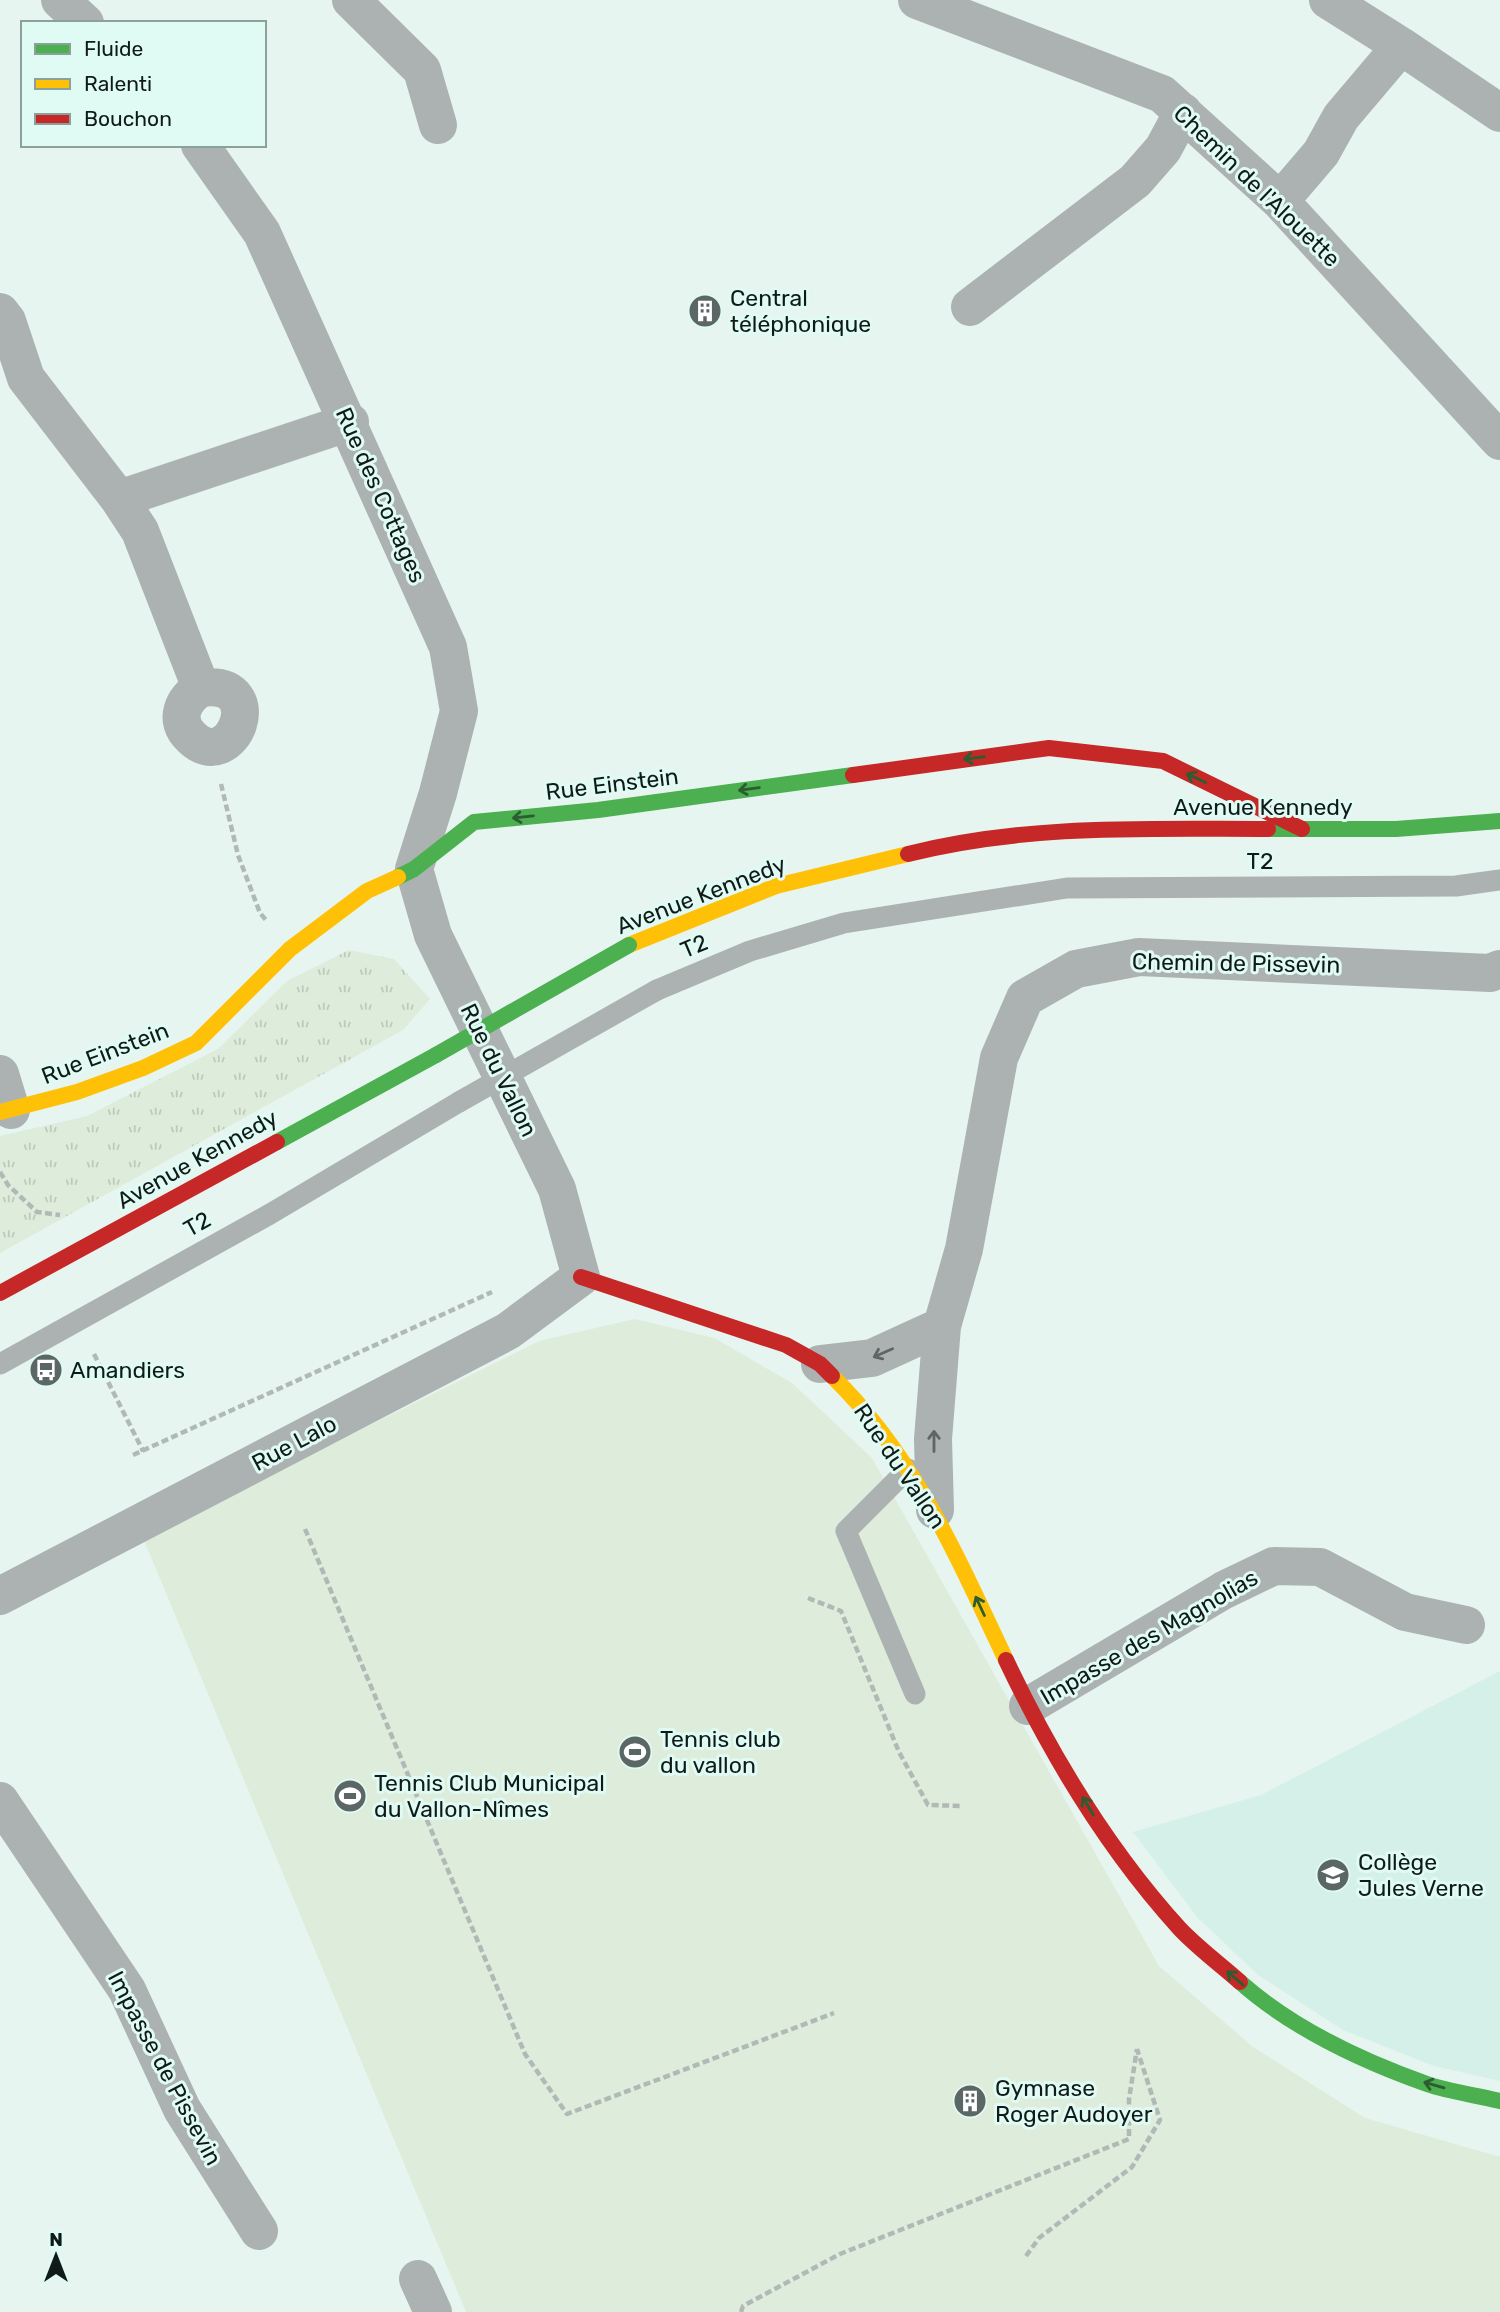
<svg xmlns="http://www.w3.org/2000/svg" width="1500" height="2312" font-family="Rubik,sans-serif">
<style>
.built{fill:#d5f0e9}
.grass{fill:url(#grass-tufts)}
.garden{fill:#deecdb}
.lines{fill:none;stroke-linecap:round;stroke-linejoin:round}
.path{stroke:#b1b9b7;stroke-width:4.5;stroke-dasharray:7 3.5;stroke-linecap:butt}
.lane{stroke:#acb2b1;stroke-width:21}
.street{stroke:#acb2b1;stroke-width:38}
.fast{stroke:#4caf50;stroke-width:16}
.slow{stroke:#ffc107;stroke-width:16}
.jam{stroke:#c62828;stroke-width:16}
.lane-bridge{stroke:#acb2b1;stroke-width:21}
.fast-bridge{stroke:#4caf50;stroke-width:16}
.oneway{stroke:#2b5d31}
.oneway2{stroke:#5e6664}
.labels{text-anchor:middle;stroke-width:6;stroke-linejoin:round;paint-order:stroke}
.street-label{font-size:23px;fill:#101a18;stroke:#e0fbf3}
.poi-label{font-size:23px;fill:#101a18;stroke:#e0fbf3;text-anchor:start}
</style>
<defs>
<pattern id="grass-tufts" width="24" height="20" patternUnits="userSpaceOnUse" patternTransform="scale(1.75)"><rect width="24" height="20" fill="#deecdb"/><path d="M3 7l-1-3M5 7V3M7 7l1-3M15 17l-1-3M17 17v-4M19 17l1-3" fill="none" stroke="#bdcabb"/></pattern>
</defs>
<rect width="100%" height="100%" fill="#e6f5f0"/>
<path class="built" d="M1500 1671V2081L1434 2066 1343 2030 1258 1975 1197 1917 1133 1832 1261 1795Z"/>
<path class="grass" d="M349 950 394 959 430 999 403 1030 0 1253V1136L87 1116 218 1049 287 981Z"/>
<path class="garden" d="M635 1319 714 1338 792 1383 872 1458 1159 1966 1253 2047 1365 2118 1500 2157V2312H466L143 1538 539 1341Z"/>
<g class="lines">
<path class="path" d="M221 784 238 855 260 913 266 920
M0 1172 8 1185 37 1212 60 1215
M94 1354 143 1451
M133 1455 492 1292
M305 1529 525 2054 567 2114 834 2013
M808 1598 841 1611 899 1752 928 1805 963 1806
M1026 2256 1039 2238 1132 2167 1160 2120 1137 2049
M741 2312 743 2306 840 2254 1129 2139V2099L1137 2049"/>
<path class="lane" d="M657 990 750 951 844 923 1067 888 1456 886 1500 880
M0 1364 270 1214 459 1102
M908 1469 846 1531 915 1694"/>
<path class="street" d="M60 0 85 23
M351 0 422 70 438 125
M917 0 1162 94 1280 201 1500 441
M1328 0 1401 46
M1280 201 1321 153 1341 117 1401 46 1500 113
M970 307 1135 181 1163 149 1183 112
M0 312 7 321 26 378 119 499 350 422
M119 499 140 531 201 688C183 699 173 720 191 737 232 778 272 678 201 688
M0 1074 11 1110
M820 1364 872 1358 942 1326
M935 1510 933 1439 942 1326 964 1249 999 1058 1025 998 1076 969 1139 957 1490 973 1500 969
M0 1596 508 1331 581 1277 557 1189 433 935 414 869 438 793 459 711 448 647 262 233 200 145
M1028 1706 1224 1590 1274 1566 1320 1567 1405 1612 1466 1625
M0 1801 127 1990 182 2109 259 2231
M418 2279 433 2312"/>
<path class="fast" d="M1268 829H1396L1500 821
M398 877 414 869 474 822 598 810 853 775
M277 1142 436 1055
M1240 1982C1292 2028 1362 2061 1427 2084 1450 2092 1476 2095 1500 2101"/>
<path class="slow" d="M629 945 776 886 908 854
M0 1112 77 1092 143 1068 196 1043 290 949 367 891 398 877
M832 1376C916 1458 957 1557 1006 1660"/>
<path class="jam" d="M853 775 1049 748 1163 761 1302 829
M908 854C1027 824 1145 829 1268 829
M581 1277 786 1345 820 1364 832 1376
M0 1293 277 1142
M1006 1660C1051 1755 1109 1851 1180 1929 1198 1948 1221 1965 1240 1982"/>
<path class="lane-bridge" d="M459 1102 657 990"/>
<path class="fast-bridge" d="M436 1055 629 945"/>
</g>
<defs><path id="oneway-shaft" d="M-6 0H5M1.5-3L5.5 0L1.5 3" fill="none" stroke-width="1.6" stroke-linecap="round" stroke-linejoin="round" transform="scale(1.75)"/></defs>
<g class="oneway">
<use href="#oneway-shaft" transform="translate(974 758) rotate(172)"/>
<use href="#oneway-shaft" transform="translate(1196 778) rotate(-154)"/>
<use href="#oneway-shaft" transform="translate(749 789) rotate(172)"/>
<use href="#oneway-shaft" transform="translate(523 817) rotate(174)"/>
<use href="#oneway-shaft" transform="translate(980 1606) rotate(-115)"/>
<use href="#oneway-shaft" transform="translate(1088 1806) rotate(-121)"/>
<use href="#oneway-shaft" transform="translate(1235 1978) rotate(-139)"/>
<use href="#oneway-shaft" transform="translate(1434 2085) rotate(-164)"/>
</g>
<g class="oneway2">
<use href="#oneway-shaft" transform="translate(883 1353) rotate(156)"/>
<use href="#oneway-shaft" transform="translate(934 1441) rotate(-90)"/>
</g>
<defs>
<symbol id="building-disc" viewBox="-11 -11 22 22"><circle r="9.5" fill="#5b6764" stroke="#e0fbf3"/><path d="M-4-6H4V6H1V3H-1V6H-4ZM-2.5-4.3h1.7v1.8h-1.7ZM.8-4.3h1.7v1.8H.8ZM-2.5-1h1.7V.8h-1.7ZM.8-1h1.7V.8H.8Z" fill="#fff"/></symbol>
<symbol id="bus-disc" viewBox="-11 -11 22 22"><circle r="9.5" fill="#5b6764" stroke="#e0fbf3"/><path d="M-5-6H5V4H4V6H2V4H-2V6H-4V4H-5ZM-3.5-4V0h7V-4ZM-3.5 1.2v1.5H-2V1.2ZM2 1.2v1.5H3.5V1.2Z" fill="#fff"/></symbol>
<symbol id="stadium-disc" viewBox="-11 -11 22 22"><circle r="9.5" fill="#5b6764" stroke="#e0fbf3"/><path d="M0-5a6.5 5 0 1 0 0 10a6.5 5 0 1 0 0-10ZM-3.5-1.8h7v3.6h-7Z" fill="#fff"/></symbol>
<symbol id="school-disc" viewBox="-11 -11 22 22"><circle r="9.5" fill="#5b6764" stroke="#e0fbf3"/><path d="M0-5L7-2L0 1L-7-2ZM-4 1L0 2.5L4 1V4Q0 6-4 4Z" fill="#fff"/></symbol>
</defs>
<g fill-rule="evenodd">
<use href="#building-disc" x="686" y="292" width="38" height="38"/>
<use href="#bus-disc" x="27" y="1351" width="38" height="38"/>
<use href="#stadium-disc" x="616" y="1733" width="38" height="38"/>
<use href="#stadium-disc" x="331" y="1777" width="38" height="38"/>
<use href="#school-disc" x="1314" y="1856" width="38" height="38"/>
<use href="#building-disc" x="951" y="2082" width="38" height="38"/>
</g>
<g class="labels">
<g class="street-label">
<text transform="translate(1257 186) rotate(44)" y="8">Chemin de l'Alouette</text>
<text transform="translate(381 495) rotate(66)" y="8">Rue des Cottages</text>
<text transform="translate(612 784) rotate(-7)" y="8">Rue Einstein</text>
<text x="1263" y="815">Avenue Kennedy</text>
<text x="1260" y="869">T2</text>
<text transform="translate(701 895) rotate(-21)" y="8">Avenue Kennedy</text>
<text transform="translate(694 946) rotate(-23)" y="8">T2</text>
<text transform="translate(1236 963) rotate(1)" y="8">Chemin de Pissevin</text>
<text transform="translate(105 1053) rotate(-21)" y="8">Rue Einstein</text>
<text transform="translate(499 1070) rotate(64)" y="8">Rue du Vallon</text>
<text transform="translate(197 1159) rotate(-29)" y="8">Avenue Kennedy</text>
<text transform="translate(197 1224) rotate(-29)" y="8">T2</text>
<text transform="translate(294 1443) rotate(-28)" y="8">Rue Lalo</text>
<text transform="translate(900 1466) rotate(56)" y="8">Rue du Vallon</text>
<text transform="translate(1149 1637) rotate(-30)" y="8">Impasse des Magnolias</text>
<text transform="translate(165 2068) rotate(62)" y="8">Impasse de Pissevin</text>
</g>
<g class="poi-label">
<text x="730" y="306">Central<tspan x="730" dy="26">téléphonique</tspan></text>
<text x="70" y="1378">Amandiers</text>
<text x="660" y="1747">Tennis club<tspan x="660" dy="26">du vallon</tspan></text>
<text x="374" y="1791">Tennis Club Municipal<tspan x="374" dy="26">du Vallon-Nîmes</tspan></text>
<text x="1358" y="1870">Collège<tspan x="1358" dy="26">Jules Verne</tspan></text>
<text x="995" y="2096">Gymnase<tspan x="995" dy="26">Roger Audoyer</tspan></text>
</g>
</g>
<rect x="21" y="21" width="245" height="126" fill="#e0fbf3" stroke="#8da19b" stroke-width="2"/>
<rect x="35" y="44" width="35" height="10" fill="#4caf50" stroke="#8da19b" stroke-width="2"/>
<text x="84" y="56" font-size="21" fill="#101a18">Fluide</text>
<rect x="35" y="79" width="35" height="10" fill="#ffc107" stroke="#8da19b" stroke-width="2"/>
<text x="84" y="91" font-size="21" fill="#101a18">Ralenti</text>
<rect x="35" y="114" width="35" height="10" fill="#c62828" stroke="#8da19b" stroke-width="2"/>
<text x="84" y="126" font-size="21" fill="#101a18">Bouchon</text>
<g transform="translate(56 2256)" stroke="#e0fbf3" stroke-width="5" paint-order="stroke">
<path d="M0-5L12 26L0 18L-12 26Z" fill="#101a18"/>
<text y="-10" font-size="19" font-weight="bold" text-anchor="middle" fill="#101a18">N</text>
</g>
</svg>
